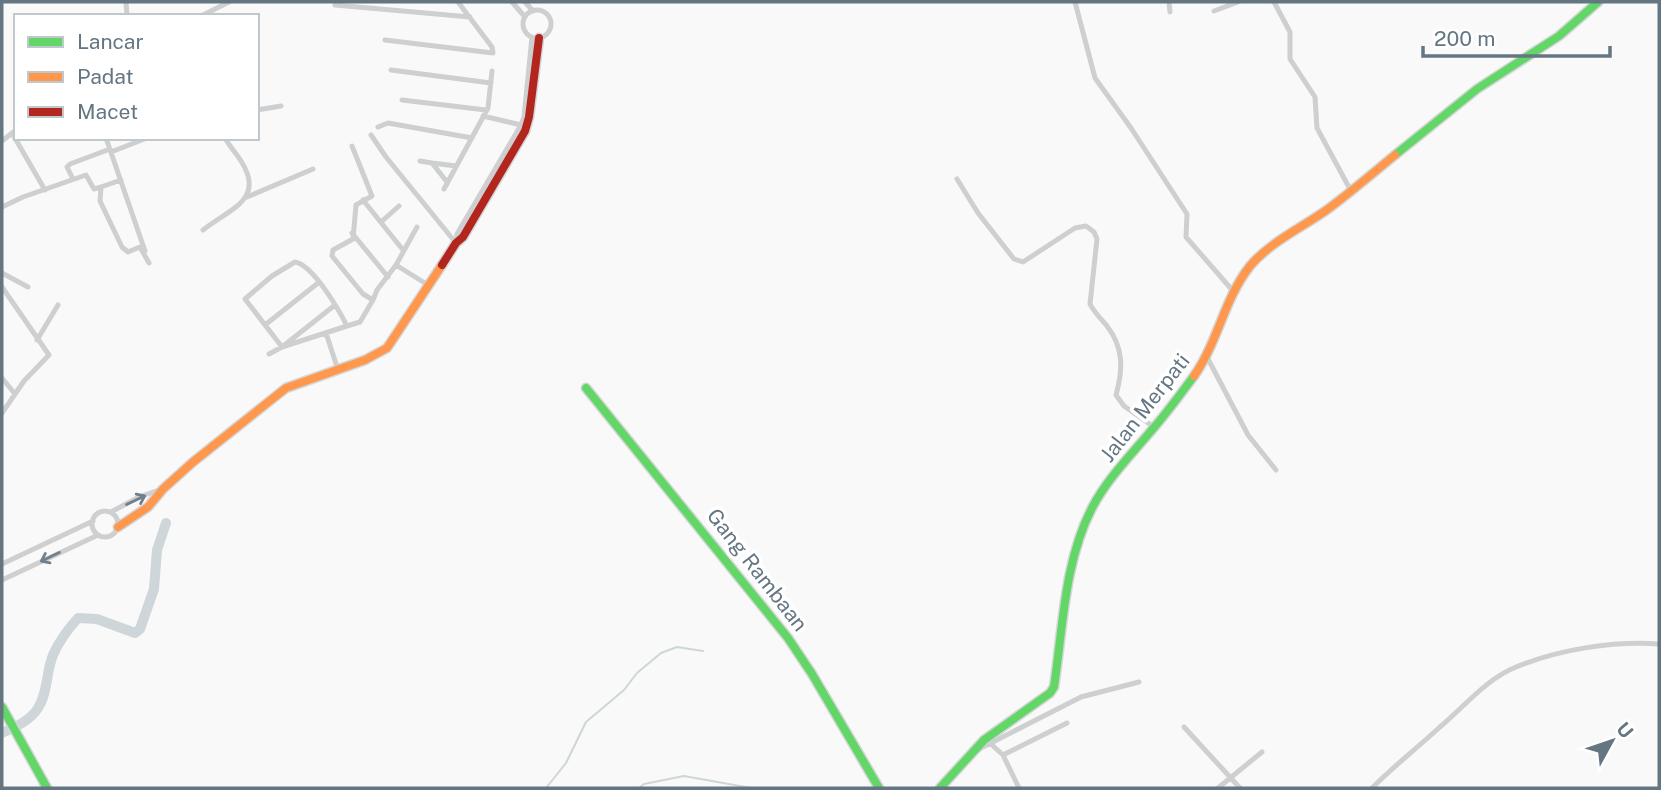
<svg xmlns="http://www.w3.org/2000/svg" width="1661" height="790" font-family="'Public Sans',sans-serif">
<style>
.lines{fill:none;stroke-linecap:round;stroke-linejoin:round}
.stream{stroke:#ced6d9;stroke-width:2}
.river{stroke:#ced6d9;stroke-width:10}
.fast-casing{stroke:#d5d6d7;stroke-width:11}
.slow-casing{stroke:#d5d6d7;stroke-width:11}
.jam-casing{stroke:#d5d6d7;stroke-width:11}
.street{stroke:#cecfd0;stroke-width:5}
.fast{stroke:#63d668;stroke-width:8}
.slow{stroke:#ff974d;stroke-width:8}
.jam{stroke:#b3261e;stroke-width:8}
.oneway{stroke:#707f8b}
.labels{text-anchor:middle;stroke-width:7;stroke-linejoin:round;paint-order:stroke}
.street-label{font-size:21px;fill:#657683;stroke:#fff}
</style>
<rect width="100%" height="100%" fill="#f9f9f9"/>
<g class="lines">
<path class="stream" d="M546 788 566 763 586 722 624 690 637 673 661 653 677 647 703 651
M639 788 644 784 684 776 751 788"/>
<path class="river" d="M2 733C15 727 30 721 38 708 48 693 46 672 53 655 59 641 68 629 78 618L97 619 135 633 140 629 154 589 157 550 166 523"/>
<defs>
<path id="fast" d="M1395 155 1477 89 1559 36 1598 2
M586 388 788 638 812 674 879 788
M2 707 47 788
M940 788 984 740 1050 693 1054 687C1063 628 1064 562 1092 508 1107 479 1130 456 1151 431 1166 414 1180 395 1194 376"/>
<path id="slow" d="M1194 376C1218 342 1224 299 1250 266 1270 242 1303 227 1328 209 1351 192 1373 173 1395 155
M118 527 148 507 163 489 193 462 286 388 365 360 387 348 442 265"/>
<path id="jam" d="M442 265 456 243 463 237 525 131 529 117 539 38"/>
</defs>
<use href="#fast" class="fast-casing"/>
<use href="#slow" class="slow-casing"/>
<use href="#jam" class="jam-casing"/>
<path class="street" d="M126 2 127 16
M512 2 525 17
M525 2 533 11
M1075 2 1095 78 1131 128 1187 214 1186 237 1233 291
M1169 2 1170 12
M1274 2 1290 32V59L1315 97 1317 128 1351 191
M335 5 470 17
M523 24a14 14 0 1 1 28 0a14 14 0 1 1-28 0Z
M1214 11 1238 2
M201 16 229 2
M385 40 493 53 492 47 458 2
M391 70 491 83
M402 100 486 110
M257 110 281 106
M483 116 521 125
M378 127 388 123 472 138
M12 133 45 190
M371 135 386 157 456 243
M106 138 145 251
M2 141 16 130
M352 146 372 196 356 205 353 239 333 250 332 256 363 294 373 300 377 290 396 265
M111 152 147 138
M420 161 432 163
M73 179 67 167 70 164 110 149
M957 179 978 213 1014 259 1023 262 1075 228 1086 226 1094 232 1097 239 1090 304C1094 312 1101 319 1107 326 1124 348 1123 370 1116 395L1124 406 1154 427
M447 182 432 163 456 166
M101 187 121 180
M444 189 488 108 492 71
M247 197 313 169
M363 200 403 250
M2 207 23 197 86 175 94 189 101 187 100 201 122 247 128 252 140 247 149 263
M381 222 399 206
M417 227 396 265 428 285
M203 230C229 209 266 200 241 161 236 153 230 147 225 138
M352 233 388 277
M456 243 457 234 521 125 524 117 532 37
M295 262C313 265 339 310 347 326L282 347 245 299 272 276Z
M2 273 28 287
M2 287 49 355 24 381 2 413
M265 325 318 283
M347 326 360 322 373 300
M326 333 338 370
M37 340 58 305
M269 354 282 347 335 305
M1207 357 1248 435 1276 470
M2 378 15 394
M92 524a13 13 0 1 1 26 0a13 13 0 1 1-26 0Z
M111 512 139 497 162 489
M2 564 93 521
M2 580 98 535
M1184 727 1240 788
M991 744 1003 755 1019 788
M975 751 1081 697 1139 682
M1003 755 1067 723
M1218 788 1262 752
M1372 788C1394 766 1417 748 1440 727 1464 707 1486 679 1516 667 1560 649 1613 641 1659 644"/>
<use href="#fast" class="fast"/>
<use href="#slow" class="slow"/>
<use href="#jam" class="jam"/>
</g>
<defs><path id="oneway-shaft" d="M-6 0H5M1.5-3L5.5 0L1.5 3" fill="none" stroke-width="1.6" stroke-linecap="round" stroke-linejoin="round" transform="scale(1.75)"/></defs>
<g class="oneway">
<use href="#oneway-shaft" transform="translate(136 500) rotate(-25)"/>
<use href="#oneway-shaft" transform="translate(50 557) rotate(154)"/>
</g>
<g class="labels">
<g class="street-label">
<text transform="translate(1145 408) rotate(-52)" y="7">Jalan Merpati</text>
<text transform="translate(757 570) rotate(52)" y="7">Gang Rambaan</text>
</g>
</g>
<rect width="1661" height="790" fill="none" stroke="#657683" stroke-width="7"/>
<rect x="14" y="14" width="245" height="126" fill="#ffffff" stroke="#c1c8cd" stroke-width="2"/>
<rect x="28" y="37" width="35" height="10" fill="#63d668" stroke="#c1c8cd" stroke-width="2"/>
<text x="77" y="49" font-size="21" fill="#657683">Lancar</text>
<rect x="28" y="72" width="35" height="10" fill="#ff974d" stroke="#c1c8cd" stroke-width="2"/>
<text x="77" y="84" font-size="21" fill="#657683">Padat</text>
<rect x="28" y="107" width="35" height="10" fill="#b3261e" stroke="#c1c8cd" stroke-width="2"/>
<text x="77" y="119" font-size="21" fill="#657683">Macet</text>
<g transform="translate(1612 741) rotate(50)" stroke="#ffffff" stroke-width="5" paint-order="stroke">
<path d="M0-5L12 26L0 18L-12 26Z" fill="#657683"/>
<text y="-10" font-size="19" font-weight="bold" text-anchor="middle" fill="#657683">U</text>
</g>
<path d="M1423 46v10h187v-10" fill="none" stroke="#657683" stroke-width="3.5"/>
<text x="1434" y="46" font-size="21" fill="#657683" stroke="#ffffff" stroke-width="5" paint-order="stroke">200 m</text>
</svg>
